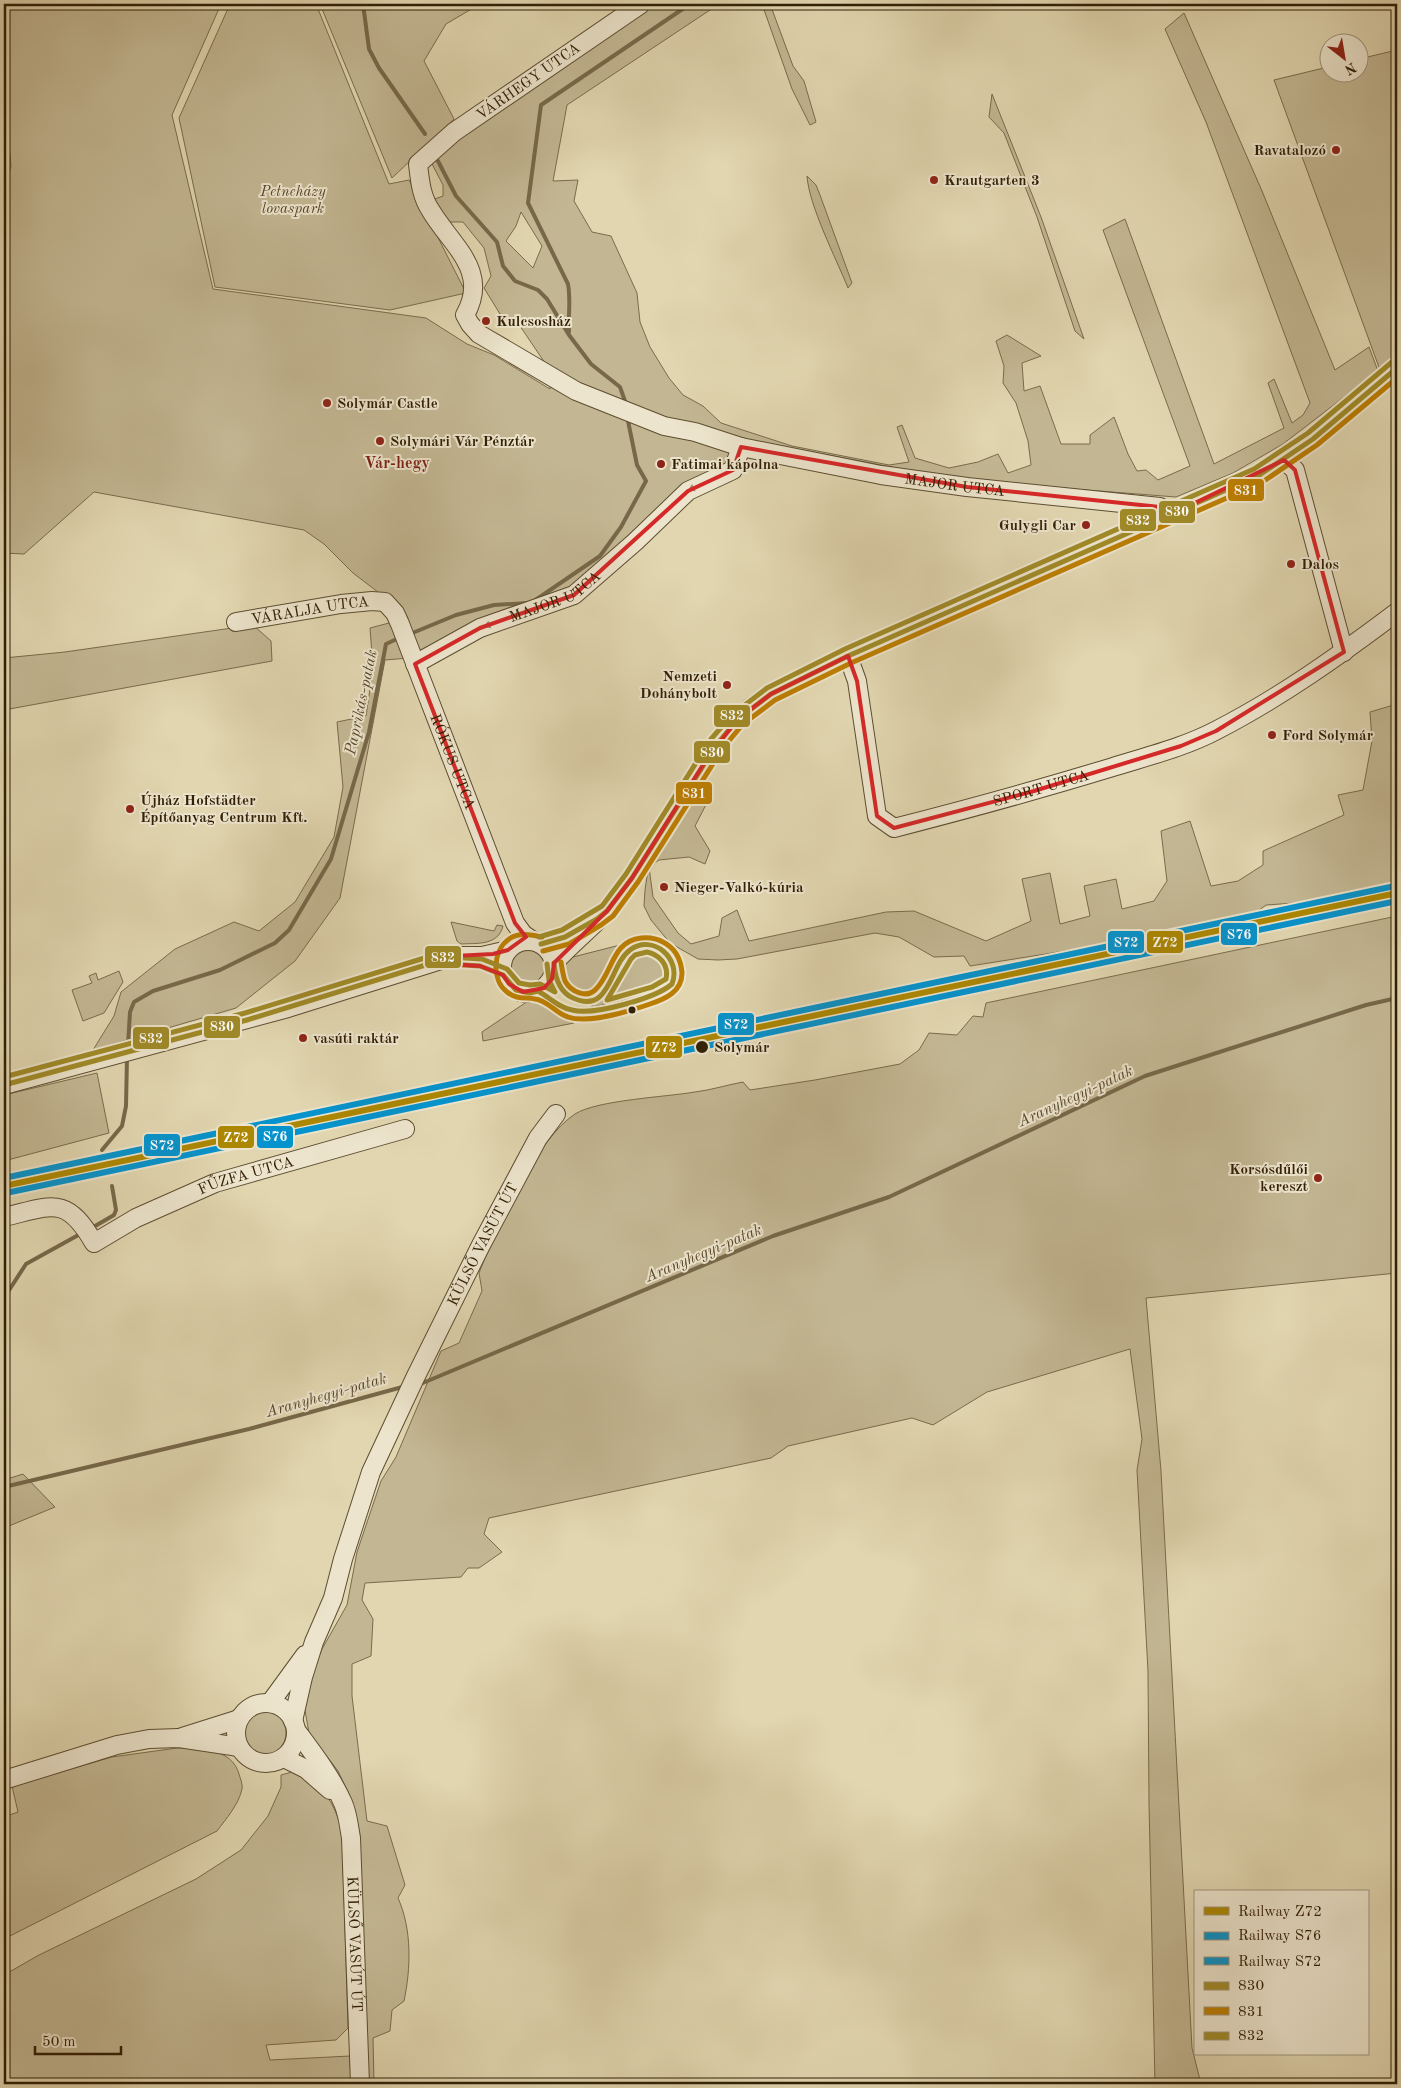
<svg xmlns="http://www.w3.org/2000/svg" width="1401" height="2088" font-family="'Old Standard TT',serif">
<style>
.green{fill:#c3b793;stroke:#7a6b4c;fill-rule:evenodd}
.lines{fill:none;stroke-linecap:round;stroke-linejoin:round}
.stream{stroke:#776849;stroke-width:4}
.minor-casing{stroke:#5d4d30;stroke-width:20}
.minor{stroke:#ece4cc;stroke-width:18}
.bus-1-casing{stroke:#ece4cc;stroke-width:9}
.bus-2-casing{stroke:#ece4cc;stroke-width:9}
.bus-3-casing{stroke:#ece4cc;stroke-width:9}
.bus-1{stroke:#a08a27;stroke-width:5}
.bus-2{stroke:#bc7e02;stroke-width:5}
.bus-3{stroke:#a08a27;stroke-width:5}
.rail-1-casing{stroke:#ece4cc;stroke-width:10}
.rail-2-casing{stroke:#ece4cc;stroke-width:10}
.rail-3-casing{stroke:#ece4cc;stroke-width:10}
.rail-1{stroke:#ac8702;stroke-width:6}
.rail-2{stroke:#0593cd;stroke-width:6}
.rail-3{stroke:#0593cd;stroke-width:6}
.oneway{fill:#988b72}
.marked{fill:none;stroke:#d62828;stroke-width:4;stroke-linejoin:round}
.poi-dot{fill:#8f2418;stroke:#ece4cc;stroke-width:2}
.bus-dot{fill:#311f05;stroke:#ece4cc;stroke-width:2}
.labels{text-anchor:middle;stroke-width:4;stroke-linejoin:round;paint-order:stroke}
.street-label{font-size:15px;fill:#311f05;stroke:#ece4cc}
.poi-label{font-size:15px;font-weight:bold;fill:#311f05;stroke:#ece4cc;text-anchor:start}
.park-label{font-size:15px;font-style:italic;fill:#564528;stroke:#ece4cc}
.stop-label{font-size:15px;font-weight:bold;fill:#311f05;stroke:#ece4cc;text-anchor:start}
.neighbourhood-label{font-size:16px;font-weight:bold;fill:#7a1f14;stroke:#ece4cc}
.water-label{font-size:16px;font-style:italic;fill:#5a492d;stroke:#ece4cc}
.line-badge{stroke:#ece4cc;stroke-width:2}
.badge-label{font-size:14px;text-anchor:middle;font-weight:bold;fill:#fff}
</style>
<rect width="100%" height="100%" fill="#e1d6b0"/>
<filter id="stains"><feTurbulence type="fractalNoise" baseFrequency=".004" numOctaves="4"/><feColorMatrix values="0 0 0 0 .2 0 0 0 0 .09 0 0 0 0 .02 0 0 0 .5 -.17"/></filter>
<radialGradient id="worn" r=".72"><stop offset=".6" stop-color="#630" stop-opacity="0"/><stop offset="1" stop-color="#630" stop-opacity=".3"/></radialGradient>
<path class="green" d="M4 4H221L172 115 213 289 426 318 467 344 494 355 550 389 551 372 518 323 500 314 484 288 491 276 484 248 463 222H449L432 200 443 196V185L431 162 458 137 554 74 655 4H719L567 105 553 181 578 180 574 201 592 232 611 236 637 293 640 322 650 347 669 378 683 395 703 406 721 423 792 446 889 465 909 462 897 427 902 425 915 458 949 468 978 462 998 454 1008 473 1031 465 1028 441 1016 403 1003 383 1004 366 996 341 1007 335 1041 356 1022 363 1024 391 1040 386 1061 444H1090V435L1114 417 1128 454 1137 471 1146 470 1158 480 1190 466 1103 230 1125 219 1214 464 1284 428 1268 383 1274 379 1292 423 1303 415 1310 403 1206 122 1165 29 1184 13 1262 191 1335 370 1369 347 1378 371 1283 444 1233 473 1176 497 959 480 750 440 725 467 680 489 569 591 420 657 385 660 340 898 295 961 236 1008 93 1050 114 1016 121 992 175 949 234 922 259 931 295 902 334 837 343 787 337 722 366 716 373 668 370 628 408 618 404 612 353 573 324 544 304 530 94 492 24 554 4 553V192L11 166 4 89ZM521 212 542 246 533 268 506 241 516 226Z
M230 4H316L389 184 409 180 466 293 390 310 215 287 179 118Z
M320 4H480L446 24 424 61 454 119 392 178Z
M762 4H770L793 66 804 81 816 122 810 125 792 89Z
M1397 50V354L1380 370 1274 80 1328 67V72H1358L1359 59Z
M992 94 1041 217 1084 339 1075 331 1037 217 1004 133 989 117Z
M807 176 816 185 820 195 852 283 848 288C836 258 809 206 807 176Z
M253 625 271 641 272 661 4 710V658L65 652Z
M1397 704V882L1295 903 1266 905 1254 914 1134 940 970 966 964 956 934 957 899 937 875 933 737 959 718 960 698 959 670 943 651 920 644 906 645 890 649 863 702 776 712 793 695 826 710 851 705 864 689 857 659 860 649 867 653 897 678 933 691 944 719 936 722 918 737 910 749 941 886 912 914 911 986 941 1031 921 1022 879 1050 873 1060 924 1090 916 1084 886 1116 879 1122 909 1154 901 1167 881 1161 831 1190 821 1211 886 1238 881 1263 865V851L1344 815 1338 795 1363 790 1372 741 1370 712Z
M1397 916V1273L1146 1298 1161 1471 1192 2048 1201 2084H1155L1149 1803 1148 1671 1137 1470 1142 1439 1130 1349 987 1392 933 1425 912 1418 788 1446 771 1458 489 1518 484 1534 502 1552 479 1568H468L461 1577 365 1583 362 1600 373 1619 371 1656 352 1664V1696L367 1821 387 1826 405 1885 398 1898C412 1929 411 1968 404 2001L392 2010 390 2031 373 2038 374 2084H366L356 1824 349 1794 338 1771 309 1733 304 1705 307 1686 322 1649 347 1605 357 1552 381 1481 396 1457 441 1351 459 1343 482 1291 479 1273 485 1258C506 1216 536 1140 575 1114 597 1100 666 1097 695 1092 711 1090 727 1085 743 1082L750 1090 815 1080 900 1064 919 1050 929 1033 957 1035 973 1016 983 1017 986 1003Z
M451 922 494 931 497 925 503 926C498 946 477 943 461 944L457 941Z
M620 945 621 948C609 962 616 978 597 991 582 1002 557 990 560 970 561 963 566 958 570 953L573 957Z
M649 950C657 953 663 958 664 967 669 997 613 1002 592 1007V1004C601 1000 611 994 617 985 628 968 622 951 649 950Z
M510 968a18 18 0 1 1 36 0a18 18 0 1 1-36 0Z
M119 971 123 982 104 1013 83 1021 72 990 92 983 89 976 96 973 98 980Z
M528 1001 544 1003 563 1015 573 1018 574 1023 483 1041 482 1032Z
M97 1073 109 1133 4 1161V1095Z
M23 1474 55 1507 4 1528V1480Z
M242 1733a22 22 0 1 1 44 0a22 22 0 1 1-44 0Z
M177 1748C199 1748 232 1748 239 1774 240 1778 243 1784 242 1789 239 1804 226 1819 217 1831L4 1939V1817L18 1812 12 1786 112 1757Z
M296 1771C325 1790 332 1798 342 1830L348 2028 336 2040 266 2045 270 2060 350 2056 351 2084H4V1975L39 1955 196 1879 241 1850 268 1816 281 1787V1775Z"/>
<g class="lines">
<path class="stream" d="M363 4 369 49 379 68 425 134
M438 161 456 196 497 242 503 266 515 281 538 290 547 299 569 335 591 364 620 387 626 404
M569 332C568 315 571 300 568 284L528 203 541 105 690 4
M534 601 600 556 621 527 646 481 637 465 627 416
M410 634 456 615 494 605 528 603
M128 1045 130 1012 134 1002 153 991 220 970 275 943 289 930 331 859 369 732 386 644 401 637
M102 1150 122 1126 126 1106 127 1057
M90 1229 114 1215 116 1210 112 1186
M4 1298 26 1264 82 1233
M418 1385 773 1236 889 1197 1145 1076 1366 1005 1397 998
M4 1487 249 1429 406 1386"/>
<defs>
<g id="minor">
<path id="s1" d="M641 4 454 132 418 164C420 181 421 196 431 211 452 246 490 271 465 315L470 324 479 334 576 391 664 426 695 432 741 447 881 475 967 487 1160 507 1168 516"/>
<path d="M1284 460 1295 470 1344 652"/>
<path id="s2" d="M236 622 341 604 372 601 385 602 395 613 400 624 515 923 523 934 533 941"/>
<path id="s3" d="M848 656 857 681 877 816 894 828C968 809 1041 789 1113 767 1148 756 1185 747 1217 730 1281 697 1340 655 1397 612"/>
<path id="s4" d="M415 664 480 628 574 595 635 542 688 491 733 470 741 447"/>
<circle cx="528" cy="967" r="26"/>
<path d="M541 944 565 937 582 927"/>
<path d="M554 963C574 941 598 923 616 901 646 864 669 820 694 779 710 754 726 726 750 708 780 686 815 672 848 656L1258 476C1309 446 1352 406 1397 368"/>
<path d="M4 1085 288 1008 454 956H482L508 950"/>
<path id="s5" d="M4 1217C51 1206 66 1194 94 1243L136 1218 215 1183 405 1129"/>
<path d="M270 1703 305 1655"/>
<circle cx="266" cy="1733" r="30"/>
<path id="s6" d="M293 1721 303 1677 314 1642 333 1598 343 1559 371 1472 415 1378 481 1245 538 1138 556 1114"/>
<path id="s7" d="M296 1730C313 1753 331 1776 343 1803 348 1814 349 1827 351 1838L360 2084"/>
<path d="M182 1737 239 1719"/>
<path d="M284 1758 306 1769 330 1790"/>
<path d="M4 1780 117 1745 149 1739 179 1738 239 1747"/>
</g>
</defs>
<use href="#minor" class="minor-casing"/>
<use href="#minor" class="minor"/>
<defs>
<path id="bus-1" d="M541 944 565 937 597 919 607 911 632 878 717 744 738 719 771 694 848 656 1258 476 1313 439 1397 368
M4 1085 247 1020 432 963 480 966 503 975 516 990 530 993 538 991C549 997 559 1008 572 1010 593 1016 656 998 672 984 682 959 653 933 630 950 609 965 611 1015 573 998 559 992 555 977 554 963"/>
<path id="bus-2" d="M542 937C531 935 520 932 509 939 493 950 491 980 507 992 517 1000 525 997 535 999 547 1000 557 1014 568 1017 588 1024 630 1011 650 1004 665 999 682 992 682 973 681 960 675 948 663 942 656 938 649 937 641 938 612 941 613 972 596 989 587 999 571 992 565 981 563 975 562 969 561 962
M543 951 569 944 601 925 613 916 638 882 723 748 743 724 775 700 851 663 1261 483 1317 445 1397 378"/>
<path id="bus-3" d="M539 937 562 930 602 906 626 874 711 739 733 714 767 688 845 649 1254 469 1308 433 1392 362
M647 952C660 955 669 965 666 979L652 987 607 1000 631 959 635 955Z
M4 1077 245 1013 431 956 482 959 507 969 519 983 530 985 540 984 555 992 549 980 547 964"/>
</defs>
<use href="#bus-1" class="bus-1-casing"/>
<use href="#bus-2" class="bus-2-casing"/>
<use href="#bus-3" class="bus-3-casing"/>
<use href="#bus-1" class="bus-1"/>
<use href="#bus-2" class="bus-2"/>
<use href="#bus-3" class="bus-3"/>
<defs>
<path id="rail-1" d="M4 1186 1397 893"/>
<path id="rail-2" d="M6 1193 1397 901"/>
<path id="rail-3" d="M4 1178 1395 886"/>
</defs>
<use href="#rail-1" class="rail-1-casing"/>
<use href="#rail-2" class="rail-2-casing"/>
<use href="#rail-3" class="rail-3-casing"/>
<use href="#rail-1" class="rail-1"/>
<use href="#rail-2" class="rail-2"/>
<use href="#rail-3" class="rail-3"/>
</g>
<defs><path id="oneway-solid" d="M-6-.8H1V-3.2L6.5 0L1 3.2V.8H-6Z" transform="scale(1.25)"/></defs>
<g class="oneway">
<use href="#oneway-solid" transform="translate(695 487) rotate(154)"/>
<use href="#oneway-solid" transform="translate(491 624) rotate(160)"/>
</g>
<path class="marked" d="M741 447 967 487 1160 507 1168 516 1284 460 1295 470 1344 652 1216 731 1181 746 1034 791 894 828 877 816 857 681 848 656 771 694 738 719 708 757 632 878 607 911 554 963 552 979 544 988 523 992 509 984 503 975 480 966 432 963 454 956 493 954 508 950 526 937 515 923 415 664 480 628 574 595 688 491 733 470Z"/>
<g class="poi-dot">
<circle cx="1336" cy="150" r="5"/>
<circle cx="934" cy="180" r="5"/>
<circle cx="486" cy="321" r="5"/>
<circle cx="327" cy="403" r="5"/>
<circle cx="380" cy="441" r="5"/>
<circle cx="661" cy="464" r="5"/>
<circle cx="1086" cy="525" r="5"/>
<circle cx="1291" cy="564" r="5"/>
<circle cx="727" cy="685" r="5"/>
<circle cx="1272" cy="735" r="5"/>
<circle cx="130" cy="809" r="5"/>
<circle cx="664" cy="887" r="5"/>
<circle cx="303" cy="1038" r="5"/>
<circle cx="1318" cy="1178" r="5"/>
</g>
<g class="bus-dot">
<circle cx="632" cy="1010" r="4.5"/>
<circle cx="702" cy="1047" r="7"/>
</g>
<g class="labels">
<g class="street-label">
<text transform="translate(528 81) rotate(-35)" y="5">VÁRHEGY UTCA</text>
<text dy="5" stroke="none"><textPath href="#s1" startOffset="970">MAJOR UTCA</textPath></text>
<text dy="5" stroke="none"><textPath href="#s4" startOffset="156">MAJOR UTCA</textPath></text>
<text dy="5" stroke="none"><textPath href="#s2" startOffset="75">VÁRALJA UTCA</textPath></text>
<text dy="5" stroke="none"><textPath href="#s2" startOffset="325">RÓKUS UTCA</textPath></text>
<text dy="5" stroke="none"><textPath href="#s3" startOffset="336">SPORT UTCA</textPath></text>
<text dy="5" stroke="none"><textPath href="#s5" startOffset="274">FŰZFA UTCA</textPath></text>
<text dy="5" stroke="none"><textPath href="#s6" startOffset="515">KÜLSŐ VASÚT ÚT</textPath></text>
<text dy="5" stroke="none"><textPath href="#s7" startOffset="229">KÜLSŐ VASÚT ÚT</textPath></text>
</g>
<g class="poi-label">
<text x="1326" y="155" text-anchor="end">Ravatalozó</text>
<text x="944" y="185">Krautgarten 3</text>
<text x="496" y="326">Kulcsosház</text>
<text x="337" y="408">Solymár Castle</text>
<text x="390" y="446">Solymári Vár Pénztár</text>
<text x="671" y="469">Fatimai kápolna</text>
<text x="1076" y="530" text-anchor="end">Gulygli Car</text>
<text x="1301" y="569">Dalos</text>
<text x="717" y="681" text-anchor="end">Nemzeti<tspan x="717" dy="17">Dohánybolt</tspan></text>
<text x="1282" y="740">Ford Solymár</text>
<text x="140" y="805">Újház Hofstädter<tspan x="140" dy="17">Építőanyag Centrum Kft.</tspan></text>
<text x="674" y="892">Nieger-Valkó-kúria</text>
<text x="313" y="1043">vasúti raktár</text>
<text x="1308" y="1174" text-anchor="end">Korsósdűlői<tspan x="1308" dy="17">kereszt</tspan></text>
</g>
<g class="park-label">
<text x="293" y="196">Petneházy<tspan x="293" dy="17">lovaspark</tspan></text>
</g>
<g class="stop-label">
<text x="714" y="1052">Solymár</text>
</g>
<g class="neighbourhood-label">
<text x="397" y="468">Vár-hegy</text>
</g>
<g class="water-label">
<text transform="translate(360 702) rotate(-78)" y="6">Paprikás-patak</text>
<text transform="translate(1075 1095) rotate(-25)" y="6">Aranyhegyi-patak</text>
<text transform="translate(703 1252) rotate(-23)" y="6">Aranyhegyi-patak</text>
<text transform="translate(326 1394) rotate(-16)" y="6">Aranyhegyi-patak</text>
</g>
</g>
<g class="line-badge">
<rect x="1227" y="478" width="38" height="24" rx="5" fill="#bc7e02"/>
<rect x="1158" y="500" width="38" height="24" rx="5" fill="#a08a27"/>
<rect x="1119" y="508" width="38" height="24" rx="5" fill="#a08a27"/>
<rect x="713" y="704" width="38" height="24" rx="5" fill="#a08a27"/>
<rect x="693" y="740" width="38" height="24" rx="5" fill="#a08a27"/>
<rect x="675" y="781" width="38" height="24" rx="5" fill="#bc7e02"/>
<rect x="1220" y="922" width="38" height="24" rx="5" fill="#0593cd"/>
<rect x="1146" y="930" width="38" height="24" rx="5" fill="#ac8702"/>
<rect x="1107" y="930" width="38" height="24" rx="5" fill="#0593cd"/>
<rect x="424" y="945" width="38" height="24" rx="5" fill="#a08a27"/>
<rect x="717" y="1012" width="38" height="24" rx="5" fill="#0593cd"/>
<rect x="203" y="1015" width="38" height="24" rx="5" fill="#a08a27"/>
<rect x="132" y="1026" width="38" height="24" rx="5" fill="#a08a27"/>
<rect x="645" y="1035" width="38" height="24" rx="5" fill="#ac8702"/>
<rect x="256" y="1125" width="38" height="24" rx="5" fill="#0593cd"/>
<rect x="217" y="1125" width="38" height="24" rx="5" fill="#ac8702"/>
<rect x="143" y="1133" width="38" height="24" rx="5" fill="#0593cd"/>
</g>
<g class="badge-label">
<text x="1246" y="495">831</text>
<text x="1177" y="516">830</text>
<text x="1138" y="525">832</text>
<text x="732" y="720">832</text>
<text x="712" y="757">830</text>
<text x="694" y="798">831</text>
<text x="1239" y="939">S76</text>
<text x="1165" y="947">Z72</text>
<text x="1126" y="947">S72</text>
<text x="443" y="962">832</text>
<text x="736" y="1029">S72</text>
<text x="222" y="1031">830</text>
<text x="151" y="1043">832</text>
<text x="664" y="1052">Z72</text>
<text x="275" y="1141">S76</text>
<text x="236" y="1142">Z72</text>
<text x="162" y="1150">S72</text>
</g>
<rect width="1401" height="2088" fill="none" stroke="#e1d6b0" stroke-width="20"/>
<rect x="5" y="5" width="1391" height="2078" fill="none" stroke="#311f05" stroke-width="2.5"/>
<rect x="10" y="10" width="1381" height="2068" fill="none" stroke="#311f05"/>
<rect x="1194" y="1890" width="175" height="165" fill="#ece4cc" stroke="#a1957c"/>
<rect x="1204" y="1907" width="25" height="8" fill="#ac8702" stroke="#a1957c"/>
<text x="1238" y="1916" font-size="15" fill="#311f05">Railway Z72</text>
<rect x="1204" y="1932" width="25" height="8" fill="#0593cd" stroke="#a1957c"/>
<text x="1238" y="1940" font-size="15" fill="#311f05">Railway S76</text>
<rect x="1204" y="1957" width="25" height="8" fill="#0593cd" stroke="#a1957c"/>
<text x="1238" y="1966" font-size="15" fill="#311f05">Railway S72</text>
<rect x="1204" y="1982" width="25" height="8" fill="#a08a27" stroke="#a1957c"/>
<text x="1238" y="1990" font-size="15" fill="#311f05">830</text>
<rect x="1204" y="2007" width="25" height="8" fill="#bc7e02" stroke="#a1957c"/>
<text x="1238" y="2016" font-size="15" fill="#311f05">831</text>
<rect x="1204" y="2032" width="25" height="8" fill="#a08a27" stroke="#a1957c"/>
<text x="1238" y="2040" font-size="15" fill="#311f05">832</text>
<g transform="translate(1344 58) rotate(149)"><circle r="24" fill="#ece4cc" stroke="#a1957c"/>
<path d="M0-4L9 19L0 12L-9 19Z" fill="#8f2418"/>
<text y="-8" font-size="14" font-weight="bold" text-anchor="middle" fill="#311f05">N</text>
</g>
<path d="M35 2046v8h86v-8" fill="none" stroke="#311f05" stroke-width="2.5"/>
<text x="42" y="2046" font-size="15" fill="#311f05" stroke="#ece4cc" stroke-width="4" paint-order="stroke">50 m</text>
<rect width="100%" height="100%" filter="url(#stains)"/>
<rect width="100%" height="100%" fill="url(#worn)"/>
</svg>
